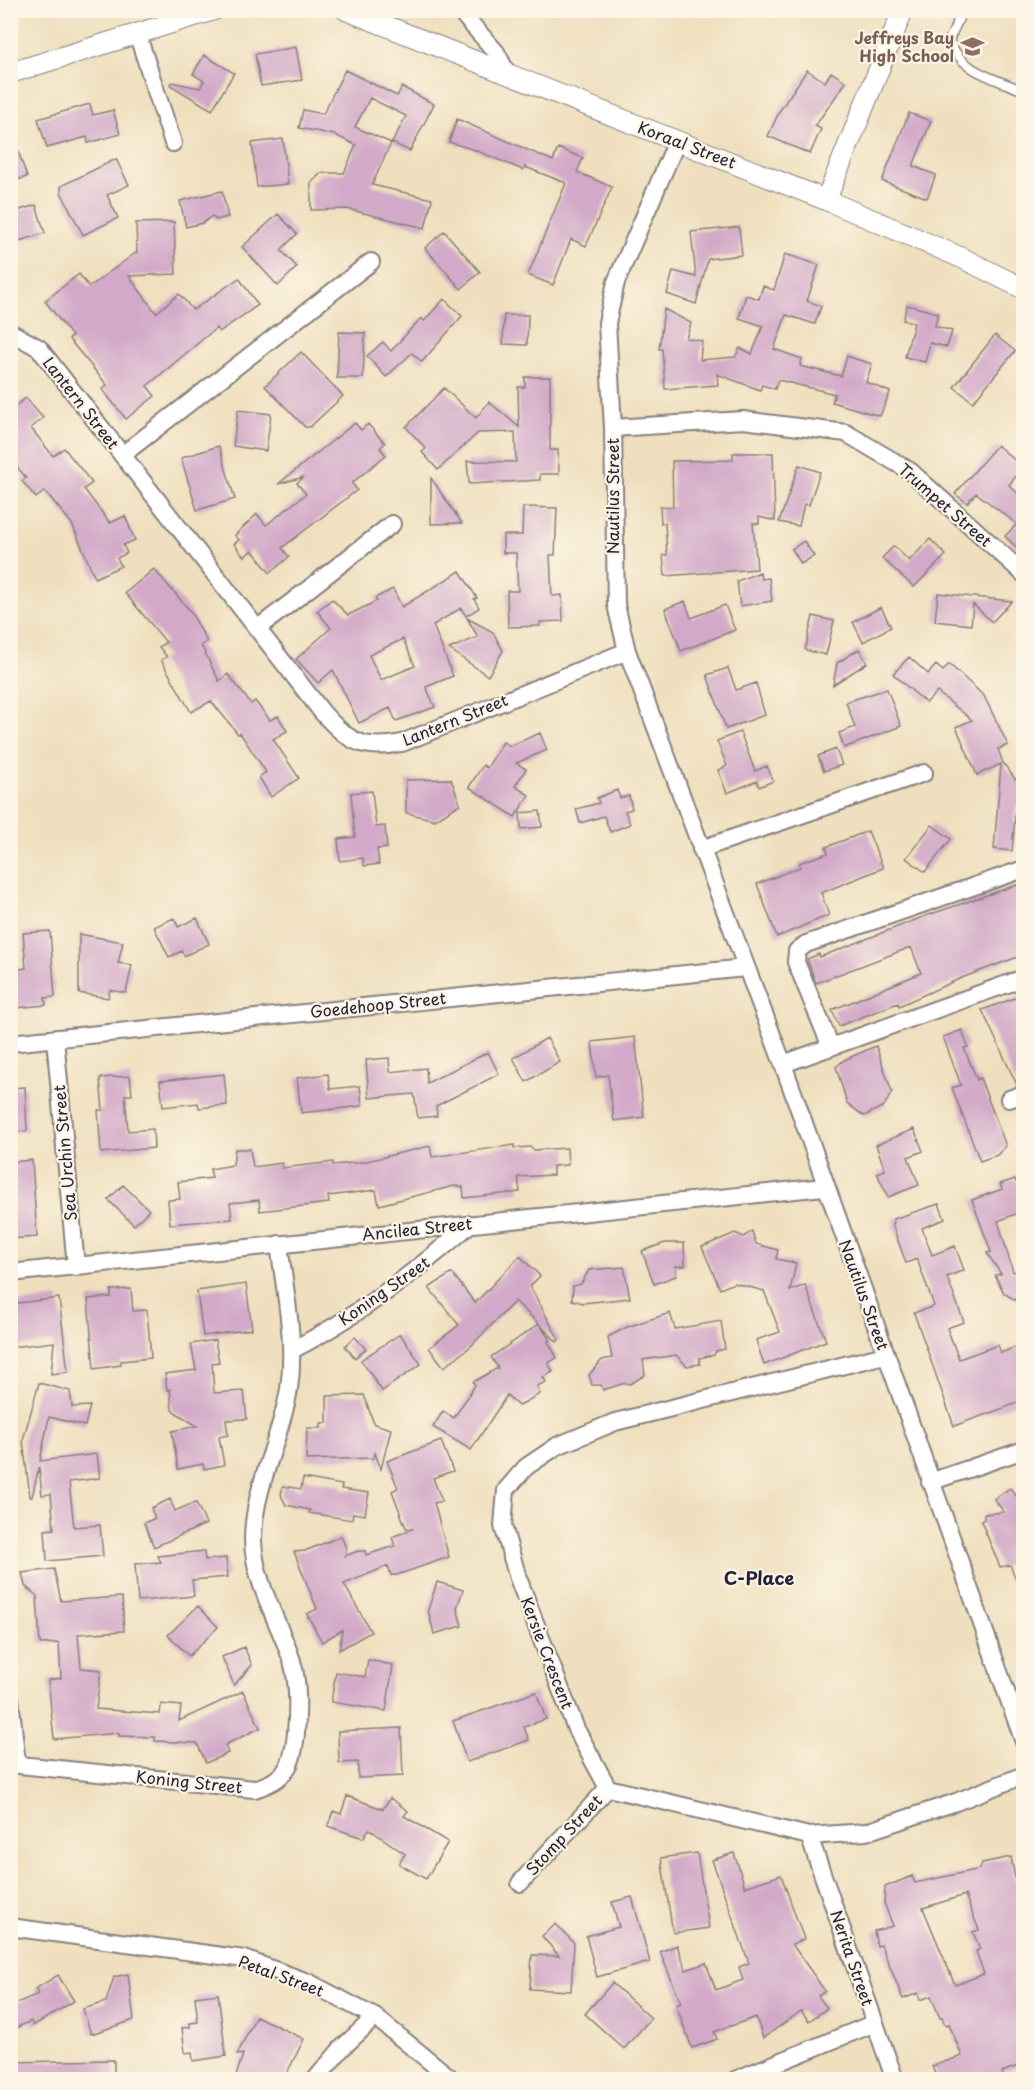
<svg xmlns="http://www.w3.org/2000/svg" width="1034" height="2090" font-family="'Playpen Sans',sans-serif">
<style>
.building{fill:#d2a9c8;fill-rule:evenodd}
.lines{fill:none;stroke-linecap:round;stroke-linejoin:round}
.service-casing{stroke:#88807c;stroke-width:11}
.minor-casing{stroke:#88807c;stroke-width:20}
.tertiary-casing{stroke:#88807c;stroke-width:22}
.service{stroke:#fff;stroke-width:8}
.minor{stroke:#fff;stroke-width:16}
.tertiary{stroke:#fff;stroke-width:20}
.labels{text-anchor:middle;stroke-width:4.5;stroke-linejoin:round;paint-order:stroke}
.education-label{font-size:16px;font-weight:bold;fill:#785e54;stroke:#fcf5e5;text-anchor:end}
.street-label{font-size:16px;fill:#22223b;stroke:#fcf5e5}
.neighbourhood-label{font-size:18px;font-weight:bold;fill:#22223b;stroke:#fcf5e5}
</style>
<rect width="100%" height="100%" fill="#fcf5e5"/>
<filter id="ink" filterUnits="userSpaceOnUse"><feTurbulence type="fractalNoise" baseFrequency=".0167" numOctaves="2"/><feDisplacementMap in="SourceGraphic" scale="12" xChannelSelector="R" yChannelSelector="G"/><feConvolveMatrix kernelMatrix="1 2 1 2 8 2 1 2 1" color-interpolation-filters="sRGB"/></filter>
<filter id="wash" filterUnits="userSpaceOnUse"><feTurbulence type="fractalNoise" baseFrequency=".008" numOctaves="4" result="noise"/><feDisplacementMap in="SourceGraphic" scale="24" xChannelSelector="R" yChannelSelector="G"/><feGaussianBlur stdDeviation="1.35" result="paint"/><feColorMatrix in="noise" values="0 0 0 0 0 0 0 0 0 0 0 0 0 0 0 0 0 1.4 0 .05"/><feComposite in="paint" operator="in"/></filter>
<g filter="url(#wash)">
<rect width="100%" height="100%" fill="#efdfbe"/>
<g id="blocks">
<path class="building" d="M296 47 302 80 261 86 255 54Z
M204 55 234 73 212 110 170 85 171 82 200 88 204 81 193 74Z
M345 70 397 96 402 87 434 104 410 151 392 143 406 116 370 98 355 127 391 143 372 185 432 199 425 228 347 209 311 210V183L321 173H344L356 145 335 135 299 128 303 110 323 114Z
M807 70 825 82 831 72 846 82 815 126 821 129 810 154 768 136 780 110Z
M90 104 93 115 113 110 120 134 88 143 87 137 47 148 38 119Z
M909 113 931 121 913 166 936 175 927 198 882 181Z
M457 119 553 161 558 148 583 158 577 172 612 187 586 246 571 239 553 285 528 275 566 183 525 167 523 170 475 150 449 142Z
M10 136H13L27 177 10 182Z
M283 139 288 184 257 187 252 143Z
M116 159 129 185 107 195 118 218 83 235 61 192V186Z
M222 191 228 217 216 220 212 216 203 223 186 227 180 201Z
M36 205 45 233 10 244V213Z
M278 214 297 234 281 250 297 267 278 286 242 247Z
M174 222 176 274 129 276 156 313 179 294 193 310 239 278 258 305 219 332 216 328 147 386 155 396 126 419 102 389 107 385 69 339 72 336 45 301 79 274 89 287 137 252 136 223Z
M739 227 742 255 708 259 696 304 667 294 673 271 696 277 691 232Z
M444 231 480 272 461 289 425 248Z
M785 254 819 265 807 301 821 306 815 324 786 315 774 349 802 359 800 366 841 376 847 356 872 364 866 382 890 392 880 416 832 402 835 394 778 380 775 389 762 385 760 390 717 374 718 385 665 389 662 349H659L664 309 691 323 686 338 702 341 700 360 735 357 740 348 752 354 763 326 739 318 746 295 759 299 763 286 774 290Z
M444 299 462 316 422 362 412 353 386 377 367 356 383 342 391 351 421 318 424 321Z
M907 305 938 313 935 326 952 331 947 347 930 343 925 362 905 357 914 323 903 320Z
M504 315H528L527 345 503 344Z
M339 332 365 333 363 378H337Z
M995 335 1015 351 973 402 954 387Z
M301 352 343 396 310 427H305L265 386Z
M525 377H550V450H558L559 474H540V480L469 484 467 461 516 462 515 432 478 433 438 470 422 452 426 449 406 427 444 388 476 418 489 402 519 427 518 387H525Z
M26 398 43 418 31 428 53 456 64 448 92 483 84 489 110 523 125 516 135 540 123 545 127 553 117 558 121 566 95 578 72 524 45 491 36 498 22 481 26 478 10 458V410Z
M238 410 271 414 266 451 233 446Z
M355 423 361 430 368 424 374 431 385 443 380 448 386 455 352 483 357 490 282 548 289 557 270 573 252 550 244 557 234 544 239 540 235 535 257 514 266 525 306 494 297 483 304 477 278 484Z
M997 445 1023 467 1009 485 1023 498V554L1005 536 1017 524 976 493 967 503 955 494Z
M219 446 235 499 197 510 181 458Z
M733 453H773L775 521 759 517V524L753 523 757 569 665 576 663 555H667L665 523H661L660 507H673L672 461 733 460Z
M799 465 820 472 809 505 804 504 799 526 779 522Z
M431 478 450 506 462 523 431 524Z
M523 507 557 508 555 555H550L552 596 562 595 563 621 540 622V626L508 627 507 591H518L516 553H503V535H522Z
M930 539 946 555 914 587 882 558 894 546 909 561Z
M804 541 814 556 801 564 792 549Z
M154 569 191 612 207 642 201 645 219 681 228 674 251 704 255 701 270 720 278 716 287 731 273 739 299 778 271 797 259 777 266 772 240 733 238 734 211 701 191 712 161 660 167 657 159 647 166 642 125 593Z
M460 571 477 598 474 599 479 608 466 616 461 608 433 625 453 676 426 687 435 707 396 721 390 708 359 723 333 670 318 683 296 659 331 628 317 611 332 599 348 615 377 601 375 598 393 589 402 607ZM403 639 415 666 381 680 369 655Z
M760 572 761 579 769 578 772 601 740 606 737 581Z
M938 593 973 597 1012 601 992 622 973 604 971 625 935 621Z
M685 601 691 618 725 605 735 630 681 651 665 609Z
M881 607 891 627 863 642 853 622Z
M813 616 834 621 826 655 805 650Z
M467 618 493 632 503 651 488 676 449 649 478 637Z
M859 649 867 663 833 685 837 663Z
M909 657 928 674 936 665 943 671 949 664 984 696 1008 745 998 749 1003 763 1015 779H1023V806L1016 805 1012 851 994 849 1001 764 977 775 956 727 972 720 937 692 926 703 893 674Z
M728 668 736 690 756 683 765 715 726 729 707 675Z
M887 689 901 726 844 748 839 733 855 727 846 702Z
M740 732 755 771 767 766 773 781 759 787 757 781 727 793 718 770 727 766 717 741Z
M540 733 547 750 516 763 526 769 515 786 529 795 515 817 469 787 483 765 487 768 503 742 510 746Z
M836 749 842 765 824 771 818 756Z
M451 779 460 804 435 820 406 813V780Z
M617 790 620 798 629 796 632 809 625 811 630 824 610 832 604 816 580 823 576 809 599 803 597 798Z
M372 791 376 827 385 826 387 848 377 849 379 864 364 866 363 858 340 861 338 839 355 837 351 793Z
M540 811 542 827 521 829 520 813Z
M932 825 951 839 925 872 906 858Z
M868 831 883 868 821 893 829 915 777 937 757 884 800 867 799 863 828 853 826 847Z
M1017 885 1018 888 1023 886V955L959 979 899 1006 898 1003 839 1026 832 1010 921 973 911 947 816 983 807 959 819 954 820 957 928 915Z
M174 918 178 927 197 918 209 944 184 956 182 951 169 957 154 927Z
M50 931 55 997 45 998 46 1005 15 1008 12 970 26 968 23 933Z
M79 934 123 942 118 963 132 965 126 993 110 990 108 998 79 993Z
M1023 995V1084L1017 1085 982 1010Z
M962 1030 968 1047 964 1048 977 1080 980 1078 1006 1146 997 1155 980 1161 952 1088 961 1085 943 1037Z
M635 1037 644 1117 614 1121 608 1075 596 1077 592 1042Z
M547 1038 560 1062 526 1082 513 1058Z
M876 1046 892 1092 884 1106 864 1116 847 1103 836 1067 844 1060Z
M488 1052 499 1074 436 1106 437 1116 418 1118 414 1094 369 1098 366 1060 389 1058 390 1072 426 1068 427 1083Z
M224 1074 227 1105 199 1108 198 1103 163 1107 160 1081Z
M328 1074 330 1089 360 1086 362 1106 301 1113 297 1078Z
M130 1076 132 1095H125L128 1131 153 1129 154 1148 101 1153 98 1110H103L100 1078Z
M25 1087 27 1131 10 1132V1088Z
M914 1129 923 1151 908 1157 919 1185 888 1197 877 1173 885 1170 876 1145Z
M514 1145V1148L530 1147 534 1150 567 1148 568 1165 553 1166V1175L518 1177 520 1192 464 1198 463 1187 454 1186 379 1205 376 1190 328 1196 329 1203 260 1211 259 1200 230 1203 232 1219 170 1224 168 1200 180 1199 178 1182 212 1178 210 1169 233 1165 235 1149H250L253 1167 282 1163V1168L333 1162V1165L363 1162 430 1146 432 1157Z
M32 1160 37 1237 10 1239V1162Z
M1015 1179 1016 1182 1023 1179V1211L998 1221 1013 1272 1023 1270V1297L1015 1300 1004 1293 995 1275 1001 1274 987 1253 991 1252 972 1200 1002 1189 1000 1184Z
M123 1185 149 1210 134 1225 108 1200Z
M939 1204 945 1219 922 1228 932 1255 955 1246 964 1270 947 1277 964 1322 947 1328 959 1359 998 1345 1001 1353 1023 1344V1401L954 1426 914 1313 934 1306 917 1259 906 1263 892 1224 894 1223 893 1219Z
M752 1231 756 1244 778 1250 776 1259 796 1263 790 1291 805 1285 826 1341 764 1365 756 1340 780 1332 764 1291 734 1283 720 1289 702 1247 735 1233 744 1237Z
M665 1243H684L685 1266H676V1276L654 1284 642 1251Z
M520 1256 540 1276 530 1286 559 1340 557 1342 540 1325 550 1340 548 1341 557 1358 548 1363 553 1372 543 1377 546 1382 537 1386 540 1394 518 1406 507 1395 471 1450 433 1427 443 1411 454 1418 475 1385 473 1382 498 1368 491 1357 539 1324 515 1301 470 1347 444 1367 429 1348 459 1325 429 1288 452 1273 475 1303Z
M624 1267 630 1298 583 1303 572 1300 573 1286 581 1284 589 1270Z
M246 1284 252 1329 203 1336 197 1291Z
M131 1289 133 1311 147 1310 151 1358 121 1361V1365L94 1369 88 1299 111 1297V1290Z
M59 1298 68 1372 51 1374 54 1342 12 1347 10 1304Z
M670 1313 675 1329 721 1321 725 1349 716 1351 714 1355 699 1358 700 1364 687 1366 676 1355 643 1360 645 1375 630 1384 625 1383 603 1390 601 1385H592L589 1375 602 1360 612 1358 608 1337 627 1327Z
M400 1334 421 1364 382 1391 361 1360Z
M355 1337 366 1349 355 1358 345 1346Z
M215 1340 219 1362 212 1363 214 1393 244 1391 247 1419 226 1420 228 1435 219 1437 224 1465 204 1469 203 1464 178 1469 172 1431 197 1426 172 1410 170 1389 167 1390 165 1374 196 1370 191 1344Z
M39 1383 70 1391 72 1407 90 1406 85 1426 49 1417 40 1461 97 1454 100 1478 69 1482 74 1527 100 1525 103 1556 47 1561 45 1530 54 1529 51 1494 42 1495 39 1467 32 1497H30L23 1440Z
M364 1395 374 1424 391 1429 381 1469 375 1453 374 1458 306 1460 307 1428H321V1423H327V1396Z
M441 1441 453 1471 433 1478 442 1501 434 1503 449 1557 397 1575H391L388 1566 344 1584 371 1632 339 1650 342 1630 322 1642 307 1614 317 1609 294 1552 305 1551 341 1536 346 1548 345 1556 358 1551H365L366 1555 395 1546 392 1537 412 1529 406 1528 392 1491 398 1488 387 1461Z
M303 1478 342 1485 341 1489 369 1493 365 1515 353 1513 352 1520 309 1513 310 1510 286 1505 281 1495 283 1486 301 1489Z
M1010 1488 1017 1497 1023 1495V1596L1010 1565 1000 1567 981 1521 984 1519V1514L1004 1512 994 1499Z
M170 1499 175 1511 196 1502 206 1524 154 1547 144 1523 155 1518 151 1508Z
M204 1551 205 1560 226 1558 228 1577 192 1580 194 1596 138 1601 135 1564 161 1562 158 1556Z
M54 1569 61 1601 122 1597 124 1631 78 1634 81 1668 101 1670 96 1709 160 1714 161 1704 181 1706 179 1721 243 1691 260 1728 225 1745 228 1753 206 1763 197 1743 155 1741V1737L119 1736V1733L54 1739 48 1680 61 1678 59 1643 40 1644 37 1596 25 1586 22 1573Z
M437 1582 463 1590 457 1608 462 1626 434 1634 428 1610Z
M198 1606 218 1627 189 1656 168 1635Z
M244 1647 252 1665 234 1685 222 1657Z
M368 1660 393 1665 386 1711 331 1702 336 1672 365 1677Z
M536 1692 546 1719 524 1727 529 1740 467 1762 453 1721Z
M401 1728 403 1776 358 1778V1762L339 1763 338 1731Z
M347 1796 383 1809 390 1798 408 1811 404 1816 448 1842 426 1879 399 1864 405 1854 369 1829 363 1838 328 1826 333 1811 341 1814Z
M697 1853 709 1928 673 1933 661 1858Z
M734 1853 745 1887 781 1875 804 1939 792 1944 825 1991 818 1996 827 2008 809 2021 801 2011 763 2038 756 2017 714 2032 717 2039 692 2048 676 2005 681 2003 660 1952 677 1945 686 1970 706 1963 716 1990 743 1980 739 1967 749 1963 712 1860Z
M1011 1857 1020 1903 1023 1902V2064L1002 2072 1005 2079H937L932 2066 962 2056 949 2024 945 2025 942 2017 940 2018 931 1996 920 2000 918 1993 903 1999 881 1945 877 1946 874 1931 893 1926 884 1903 885 1887 912 1876 915 1883 980 1869 982 1863ZM965 1895 979 1930 973 1932 980 1949 976 1951 984 1974 955 1985 923 1908Z
M632 1897 650 1962 597 1977 586 1936 619 1927 612 1902Z
M556 1924 574 1943 571 1991 530 1989 532 1955 559 1956 542 1936Z
M128 1974 134 2020 91 2034 83 2009 106 2002 114 1977Z
M58 1975 74 2001 33 2026 31 2021 16 2028 10 2006 38 1994 35 1989Z
M612 1983 651 2018 624 2049 585 2014Z
M218 1994 226 2056 193 2061 192 2052 185 2053 182 2028 190 2027V2023L198 2022 195 1997Z
M256 2016 304 2039 284 2079H235L243 2054 237 2055Z
M114 2060V2079H42V2076H10V2062Z"/>
</g>
</g>
<g filter="url(#ink)">
<use href="#blocks" fill-opacity="0" stroke="#88807c" stroke-width="1.5"/>
<g class="lines">
<defs>
<path id="service" d="M963 10 949 40C961 72 994 78 1024 91"/>
<path id="minor" d="M459 10 496 52 508 75
M137 33 173 143
M677 141 616 282 607 323 613 428 616 605 627 651 783 1064 1024 1742
M10 332 39 348 322 712C347 741 363 751 402 743L627 651
M613 428 743 420 846 433 910 471 1024 574
M122 455 371 262
M257 629 392 524
M701 849 924 773
M55 1038 76 1267
M10 1043 745 968
M831 1047 796 962 797 951 806 944 1024 869
M783 1064 1024 978
M1009 1099 1024 1094
M10 1273 824 1187
M292 1350C357 1317 416 1272 470 1224
M885 1355 615 1422 557 1446 526 1467 506 1490 503 1526 518 1578 576 1729 608 1788 809 1836 866 1832 956 1802 1024 1775
M930 1482 1024 1450
M10 1698 17 1764
M10 1764 254 1789C286 1780 293 1766 296 1733 298 1710 299 1684 292 1661 279 1622 254 1582 253 1540 253 1488 281 1439 289 1389 296 1341 285 1292 279 1244
M809 1836 895 2080
M520 1883 608 1788
M10 1927 244 1959 310 1983 375 2017 453 2080
M315 2080 342 2048 375 2017
M735 2080 875 2023"/>
<path id="tertiary" d="M346 10 826 200 962 258 1024 289
M10 73 214 10
M826 200 903 10"/>
</defs>
<use href="#service" class="service-casing"/>
<use href="#minor" class="minor-casing"/>
<use href="#tertiary" class="tertiary-casing"/>
<use href="#service" class="service"/>
<use href="#minor" class="minor"/>
<use href="#tertiary" class="tertiary"/>
</g>
</g>
<defs>
<symbol id="school-bare" viewBox="-9 -9 18 18"><path d="M0-5L7-2L0 1L-7-2ZM-4 1L0 2.5L4 1V4Q0 6-4 4Z" fill="#8d6e63" stroke="#fcf5e5" stroke-width="2.5" paint-order="stroke"/></symbol>
</defs>
<g fill-rule="evenodd">
<use href="#school-bare" x="956" y="30" width="33" height="33"/>
</g>
<g class="labels">
<g class="education-label">
<text x="954" y="44">Jeffreys Bay<tspan x="954" dy="18">High School</tspan></text>
</g>
<g class="street-label">
<text transform="translate(687 145) rotate(21)" y="6">Koraal Street</text>
<text transform="translate(81 403) rotate(52)" y="6">Lantern Street</text>
<text transform="translate(613 496) rotate(-90)" y="6">Nautilus Street</text>
<text transform="translate(945 505) rotate(41)" y="6">Trumpet Street</text>
<text transform="translate(455 720) rotate(-22)" y="6">Lantern Street</text>
<text transform="translate(378 1005) rotate(-6)" y="6">Goedehoop Street</text>
<text transform="translate(65 1153) rotate(-95)" y="6">Sea Urchin Street</text>
<text transform="translate(417 1229) rotate(-6)" y="6">Ancilea Street</text>
<text transform="translate(384 1291) rotate(-35)" y="6">Koning Street</text>
<text transform="translate(864 1295) rotate(70)" y="6">Nautilus Street</text>
<text transform="translate(547 1653) rotate(69)" y="6">Kersie Crescent</text>
<text transform="translate(189 1782) rotate(6)" y="6">Koning Street</text>
<text transform="translate(564 1835) rotate(-47)" y="6">Stomp Street</text>
<text transform="translate(852 1958) rotate(71)" y="6">Nerita Street</text>
<text transform="translate(281 1976) rotate(20)" y="6">Petal Street</text>
</g>
<g class="neighbourhood-label">
<text x="759" y="1585">C-Place</text>
</g>
</g>
<rect width="1034" height="2090" fill="none" stroke="#fcf5e5" stroke-width="36"/>
</svg>
